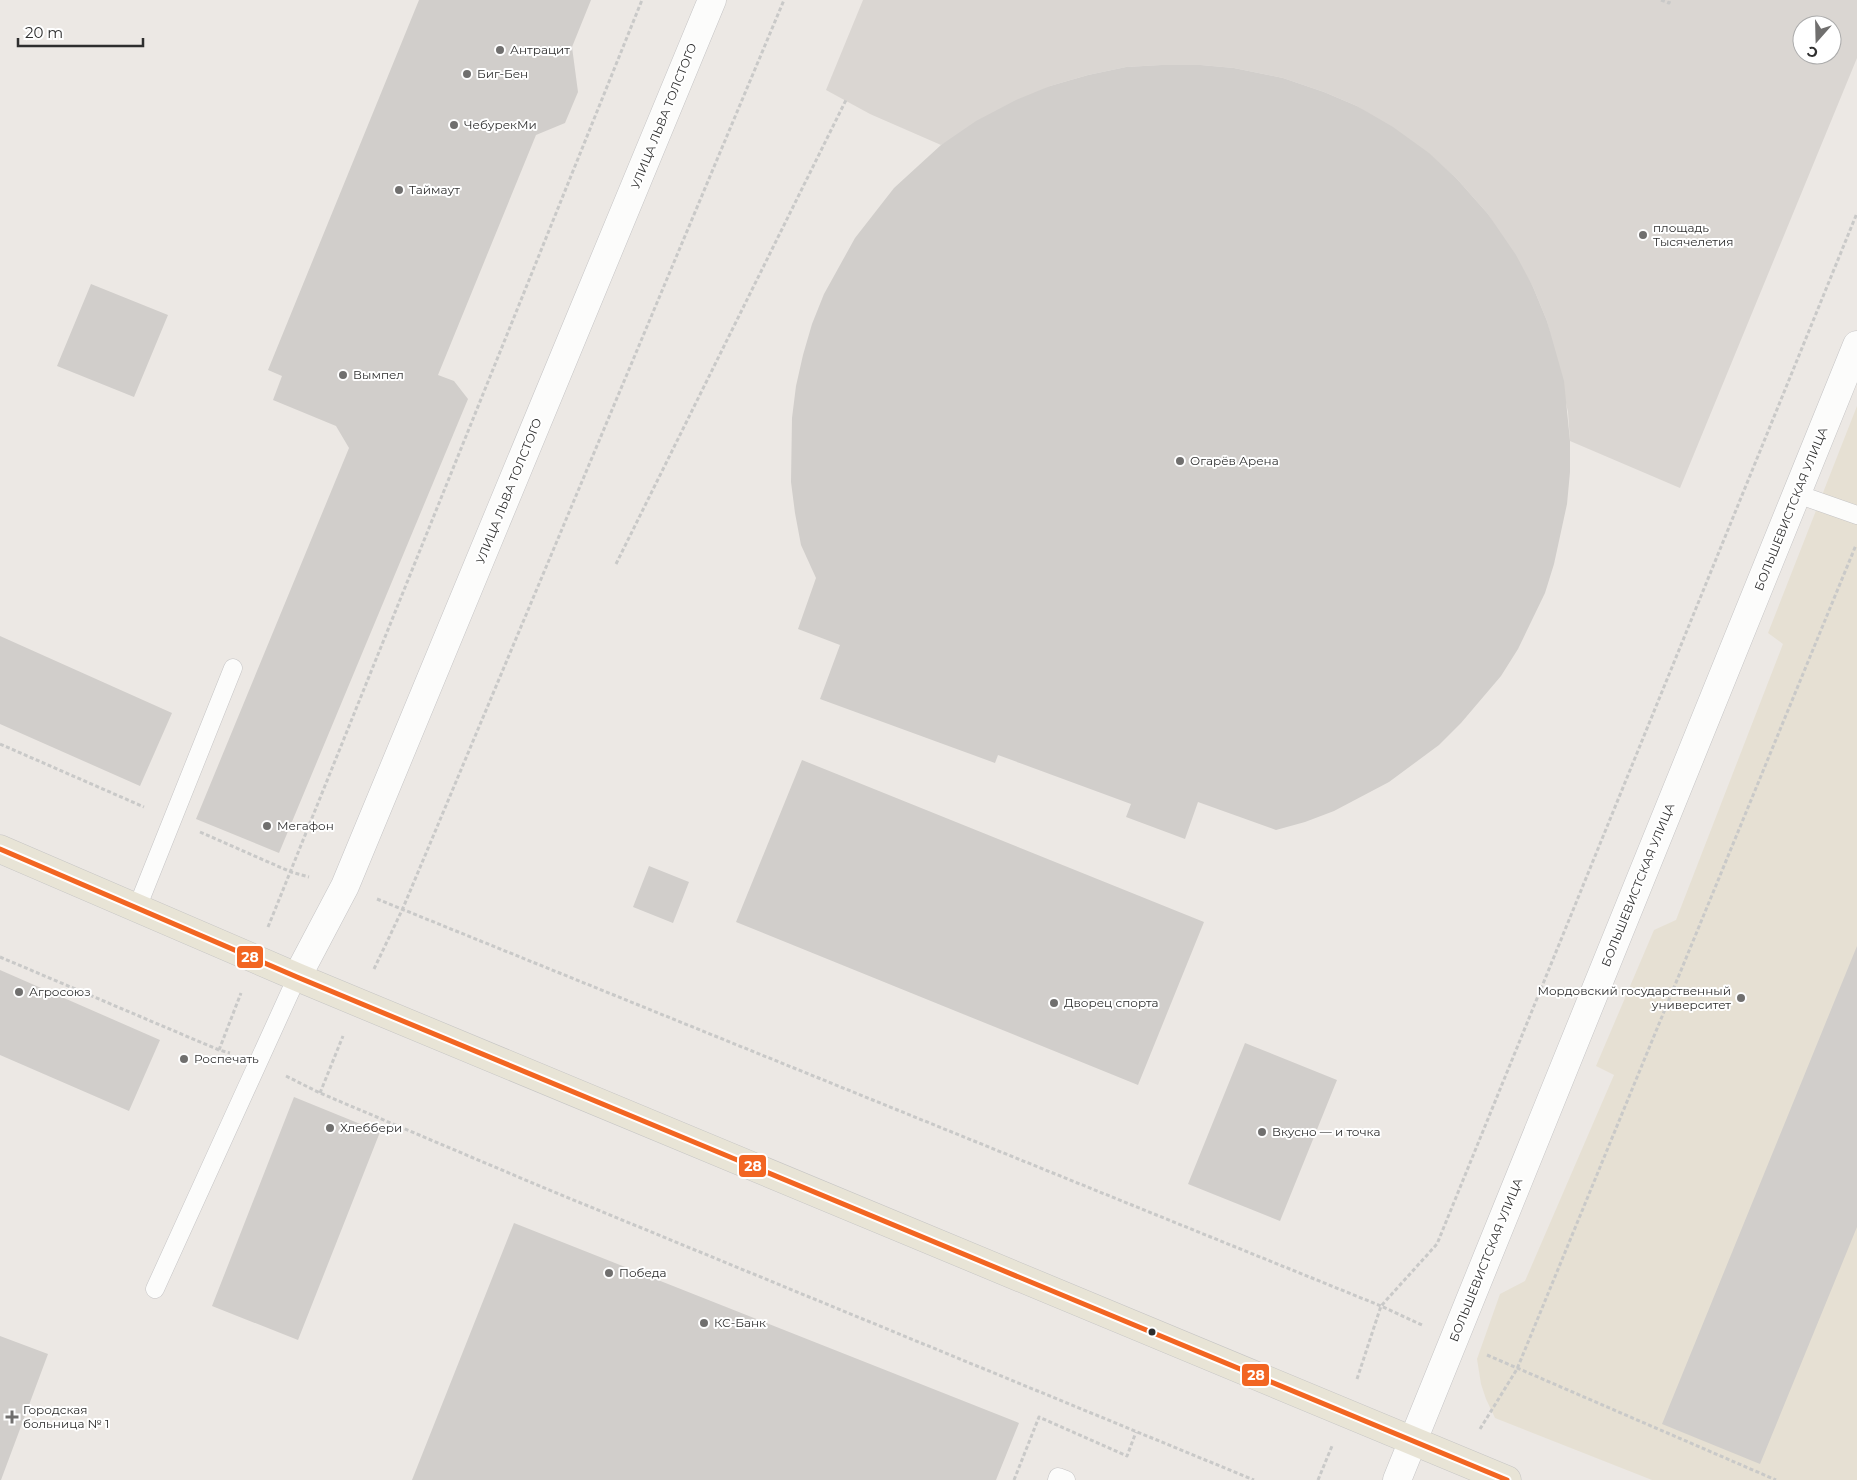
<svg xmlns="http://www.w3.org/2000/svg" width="1857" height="1480" font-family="Montserrat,sans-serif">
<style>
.education{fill:#e6e0d3}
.plaza{fill:#dad6d2;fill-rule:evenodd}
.building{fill:#d1cecb}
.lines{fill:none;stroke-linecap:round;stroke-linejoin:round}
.service-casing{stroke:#c5c4c5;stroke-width:19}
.minor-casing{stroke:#c5c4c5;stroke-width:29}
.primary-casing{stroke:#c6c5c4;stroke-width:29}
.path{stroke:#c9c9c8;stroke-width:3;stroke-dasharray:4 2.5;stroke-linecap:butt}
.service{stroke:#fcfcfb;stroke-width:18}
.minor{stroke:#fcfcfb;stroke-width:28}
.primary{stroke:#e8e4d6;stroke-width:28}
.bus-1-casing{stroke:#fff;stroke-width:9}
.bus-1{stroke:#f26522;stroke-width:5}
.poi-dot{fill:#706f6e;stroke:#fff;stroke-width:2}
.bus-dot{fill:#2e2e2e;stroke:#fff;stroke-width:2}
.labels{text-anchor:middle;stroke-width:4;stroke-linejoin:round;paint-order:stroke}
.poi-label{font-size:12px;fill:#2e2e2e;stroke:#fff;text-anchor:start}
.street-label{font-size:12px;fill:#2e2e2e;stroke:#fff}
.line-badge{stroke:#fff;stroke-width:2}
.badge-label{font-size:14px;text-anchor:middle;font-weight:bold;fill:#fff}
</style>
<rect width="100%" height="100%" fill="#ece8e4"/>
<path class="education" d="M1857 406V1480H1652L1495 1418 1486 1399 1481 1384 1477 1359 1500 1294 1525 1281 1614 1075 1596 1066 1654 930 1676 920 1783 644 1768 633Z"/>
<path class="plaza" d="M863 0H1857V58L1680 488 1570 441 1568 412 1547 321 1533 287 1488 214 1457 179 1428 153 1357 106 1324 92 1283 78 1234 68 1201 65H1161L1126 67 1088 75 1050 86 941 145 870 114 826 90ZM1802 25H1832V55H1802Z"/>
<path class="building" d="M419 0H591L572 47 578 92 565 123 536 135 438 375 454 381 468 399 279 853 196 819 349 448 336 426 273 400 282 376 268 370Z
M1161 65H1201L1234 68 1283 78 1324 92 1357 106 1393 127 1429 153 1457 179 1488 214 1516 255 1533 287 1547 321 1564 381 1570 441V472L1567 504 1554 564 1545 593 1518 649 1501 676 1461 723 1439 745 1389 782 1334 811 1305 822 1276 830 1198 802 1185 839 1126 817 1131 804 998 755 995 763 820 699 840 645 798 629 816 578 801 545 795 513 791 482 792 418 796 386 803 355 812 324 824 294 855 238 894 188 941 145 976 121 1016 100 1050 86 1088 75 1126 67Z
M91 284 168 315 134 397 57 366Z
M0 636 172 713 140 786 0 724Z
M802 760 1204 922 1138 1085 736 922Z
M649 866 689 882 673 923 633 907Z
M1857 946V1227L1760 1464 1662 1424Z
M0 970 160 1040 129 1111 0 1055Z
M1245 1043 1337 1080 1280 1221 1188 1184Z
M294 1097 380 1132 298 1340 212 1306Z
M514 1223 1019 1423 996 1480H412Z
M0 1336 48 1354 1 1480H0Z"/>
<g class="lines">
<defs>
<path id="service" d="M1797 494 1857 515
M137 908 233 668
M155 1289 297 977
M1057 1480 1058 1477 1066 1480"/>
<path id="minor" d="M297 977 345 886 712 0
M1397 1480 1857 345"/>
<path id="primary" d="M0 849 297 977 1507 1480"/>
</defs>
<use href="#service" class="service-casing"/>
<use href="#minor" class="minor-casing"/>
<use href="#primary" class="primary-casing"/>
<path class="path" d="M1661 0 1669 3 1670 0
M616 564 846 100
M0 744 144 807
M200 832 291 872 309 877
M377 899 1381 1306 1422 1325
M268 927 642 0
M0 957 219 1050 230 1053
M374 969 403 908 784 0
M219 1050 241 993
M286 1076 320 1093 542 1187 1254 1480
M320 1093 343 1036
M1487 1355 1776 1480
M1357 1379 1381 1306 1437 1244 1857 213
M1480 1429 1517 1369 1856 545
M1014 1480 1039 1417 1127 1456 1136 1432
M1318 1480 1332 1446"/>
<use href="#service" class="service"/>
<use href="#minor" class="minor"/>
<use href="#primary" class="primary"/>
<defs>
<path id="bus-1" d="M0 849 297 977 1507 1480"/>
</defs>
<use href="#bus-1" class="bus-1-casing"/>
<use href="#bus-1" class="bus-1"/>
</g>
<g class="poi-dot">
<circle cx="500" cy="50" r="5"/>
<circle cx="467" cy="74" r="5"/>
<circle cx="454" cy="125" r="5"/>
<circle cx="399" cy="190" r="5"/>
<circle cx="1643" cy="235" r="5"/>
<circle cx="343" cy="375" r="5"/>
<circle cx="1180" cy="461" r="5"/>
<circle cx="267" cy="826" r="5"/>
<circle cx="19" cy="992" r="5"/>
<circle cx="1741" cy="998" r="5"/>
<circle cx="1054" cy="1003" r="5"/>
<circle cx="184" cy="1059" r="5"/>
<circle cx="330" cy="1128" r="5"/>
<circle cx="1262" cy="1132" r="5"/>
<circle cx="609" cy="1273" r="5"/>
<circle cx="704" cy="1323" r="5"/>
<path d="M9.5 1409.5h5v5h5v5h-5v5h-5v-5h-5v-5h5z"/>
</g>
<circle class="bus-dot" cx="1152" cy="1332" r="4.5"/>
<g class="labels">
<g class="poi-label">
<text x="510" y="54">Антрацит</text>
<text x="477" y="78">Биг-Бен</text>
<text x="464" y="129">ЧебурекМи</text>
<text x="409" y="194">Таймаут</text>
<text x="1653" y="232">площадь<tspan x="1653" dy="14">Тысячелетия</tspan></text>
<text x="353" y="379">Вымпел</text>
<text x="1190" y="465">Огарёв Арена</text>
<text x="277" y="830">Мегафон</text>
<text x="1731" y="995" text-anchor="end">Мордовский государственный<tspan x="1731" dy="14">университет</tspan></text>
<text x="29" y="996">Агросоюз</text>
<text x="1064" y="1007">Дворец cпорта</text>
<text x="194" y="1063">Роспечать</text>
<text x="340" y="1132">Хлеббери</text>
<text x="1272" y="1136">Вкусно — и точка</text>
<text x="619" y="1277">Победа</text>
<text x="714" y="1327">КС-Банк</text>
<text x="23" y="1414">Городская<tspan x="23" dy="14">больница № 1</tspan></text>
</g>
<g class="street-label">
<text transform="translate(664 116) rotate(-68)" y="4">УЛИЦА ЛЬВА ТОЛСТОГО</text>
<text transform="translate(509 491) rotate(-68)" y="4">УЛИЦА ЛЬВА ТОЛСТОГО</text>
<text transform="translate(1791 509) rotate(-68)" y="4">БОЛЬШЕВИСТСКАЯ УЛИЦА</text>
<text transform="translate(1638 885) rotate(-68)" y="4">БОЛЬШЕВИСТСКАЯ УЛИЦА</text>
<text transform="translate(1486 1260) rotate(-68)" y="4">БОЛЬШЕВИСТСКАЯ УЛИЦА</text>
</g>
</g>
<g class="line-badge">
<rect x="236" y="945" width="28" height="24" rx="5" fill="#f26522"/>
<rect x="738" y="1154" width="29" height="24" rx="5" fill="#f26522"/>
<rect x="1241" y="1363" width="29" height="24" rx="5" fill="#f26522"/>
</g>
<g class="badge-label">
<text x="250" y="962">28</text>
<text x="753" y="1171">28</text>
<text x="1256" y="1380">28</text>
</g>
<g transform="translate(1817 40) rotate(200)"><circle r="24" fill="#ffffff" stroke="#ababab"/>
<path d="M0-4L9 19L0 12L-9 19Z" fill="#706f6e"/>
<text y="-8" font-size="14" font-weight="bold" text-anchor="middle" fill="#2e2e2e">С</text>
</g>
<path d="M18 38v8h125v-8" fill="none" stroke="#2e2e2e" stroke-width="2.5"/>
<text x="25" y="38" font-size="15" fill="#2e2e2e" stroke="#ffffff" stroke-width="4" paint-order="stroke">20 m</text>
</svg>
